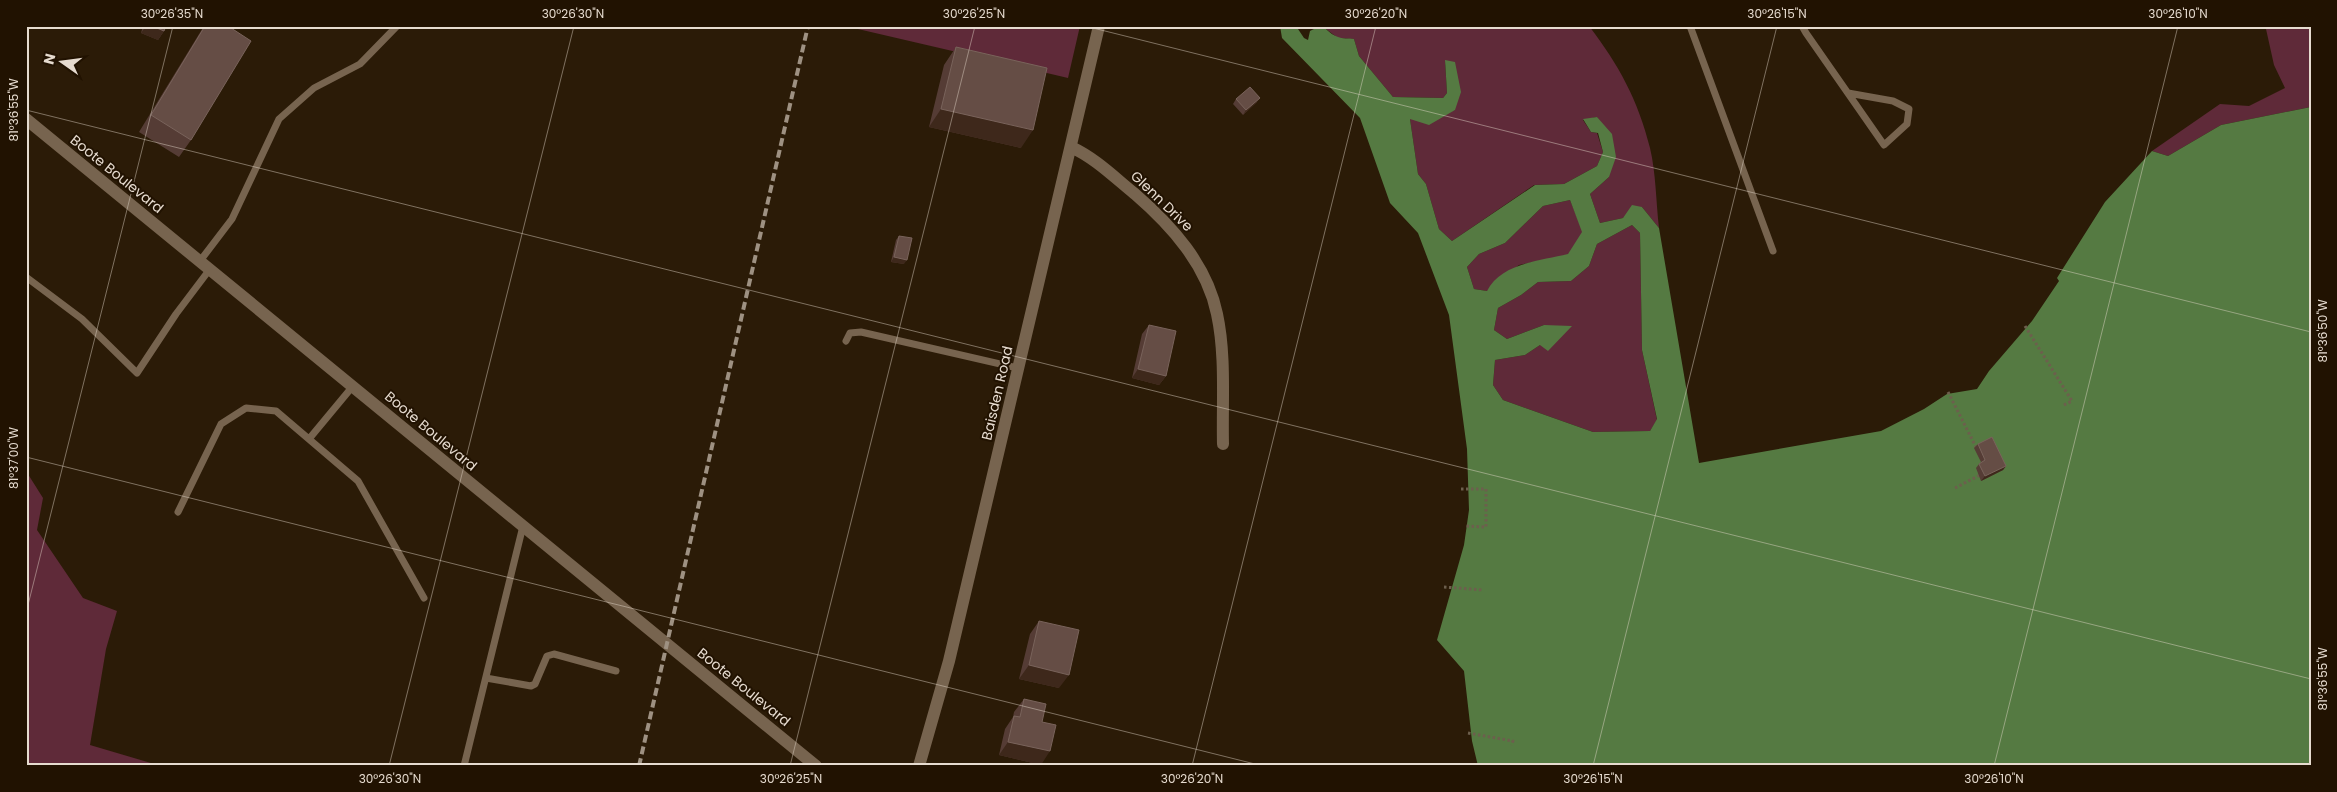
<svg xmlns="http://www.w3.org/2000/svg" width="2337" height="792" font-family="Poppins,sans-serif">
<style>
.green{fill:#5f2a39}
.water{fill:#557a42;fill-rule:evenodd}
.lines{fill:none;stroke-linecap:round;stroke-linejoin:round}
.path{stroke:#6d5f4d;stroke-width:3;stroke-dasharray:2.5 2.5;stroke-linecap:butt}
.lane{stroke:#77644f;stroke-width:7}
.street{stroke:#77644f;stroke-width:12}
.rail{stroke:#9e9182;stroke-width:4;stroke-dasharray:8 4;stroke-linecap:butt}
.wall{fill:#553c35}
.shaded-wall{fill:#3e281b}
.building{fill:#654d45;stroke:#79635b}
.ticks{fill:none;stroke:#e6dbcf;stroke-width:1;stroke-opacity:0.45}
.labels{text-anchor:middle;stroke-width:4;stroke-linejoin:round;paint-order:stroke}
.street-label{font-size:14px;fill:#e6dbcf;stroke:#211201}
.neatline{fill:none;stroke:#e6dbcf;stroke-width:2}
.ticks-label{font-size:12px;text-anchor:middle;fill:#e6dbcf}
</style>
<rect width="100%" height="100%" fill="#2b1b07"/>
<path class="green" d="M845 26H1080L1068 78Z
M1322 26H1589C1619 65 1638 100 1650 148 1656 173 1656 202 1659 228L1642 207 1623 218 1600 223 1590 194 1609 177 1597 117 1583 120 1591 132 1597 133 1603 152 1597 166 1564 184 1534 185 1452 241 1439 229 1426 184 1418 174 1410 119 1455 110 1445 60 1447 93 1443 98 1393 97 1359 56 1354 39 1338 38Z
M2258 26H2311V107L2221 125 2168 156 2152 151 2220 104 2249 106 2285 88 2274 65 2266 29Z
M1570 200 1583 232 1568 255 1519 265 1487 291 1474 289 1467 267 1479 254 1505 243 1543 206Z
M1632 225 1640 233 1642 350 1657 420 1650 431 1593 432 1503 400 1493 385 1495 360 1525 355 1540 345 1544 325 1507 339 1494 330 1498 308 1521 295 1538 282 1571 281 1589 266 1597 244Z
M26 471 43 498 37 530 83 598 117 611 106 649 90 745 161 766H26Z"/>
<path class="water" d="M1280 26H1296L1304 38 1308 40 1310 31C1327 21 1324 32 1338 37 1342 39 1349 38 1354 39L1359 56 1393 97 1443 98 1447 93 1445 60 1455 62 1461 92 1455 110 1429 125 1410 119 1418 174 1426 184 1439 229 1452 241 1535 185 1564 184 1597 166 1603 152 1598 133 1591 132 1583 119 1597 117 1612 134 1616 157 1609 177 1590 194 1600 223 1623 218 1632 205 1642 207 1659 228 1699 463 1881 431 1924 409 1947 394 1977 389 1989 371 2032 321 2059 281 2057 278 2105 202 2152 151 2168 156 2221 125 2311 107V766H1478L1472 741 1464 671 1437 640 1464 545 1469 510 1467 449 1449 315 1418 233 1390 203 1360 118 1282 38ZM1570 200 1582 232 1568 254C1540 261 1501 263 1487 291L1474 289 1467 267 1479 254 1505 243 1543 206ZM1632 225 1640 233 1642 350 1657 419 1650 431 1593 432 1503 400 1493 385 1495 360 1525 355 1540 345 1548 351 1572 326 1544 325 1507 339 1494 330 1498 308 1521 295 1538 282 1571 281 1589 266 1597 244Z"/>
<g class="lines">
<path class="path" d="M2025 326 2072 401 2062 406
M1948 392 1977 449
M1955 488 1982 474
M1461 489H1486V527L1465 526
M1444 587 1483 590
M1468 733 1513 741 1511 745"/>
<path class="lane" d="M1690 26 1773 251
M1802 26 1806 33 1884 145 1907 124 1909 109 1893 101 1848 93
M200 261 232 219 279 119 314 88 360 64 397 26
M26 277 82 319 137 373 176 314 210 269
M846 341 850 333 861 332 1018 368
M309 439 353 386
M178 512 221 424 246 408 276 411 358 481 424 598
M486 678 531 686 535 684 547 656 554 654 616 671
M464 766 523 526"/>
<path class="street" d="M26 119 816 766
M1071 147C1095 158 1114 177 1135 194 1172 226 1207 265 1217 314 1226 356 1222 401 1223 444
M919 766 949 661 1099 26"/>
<path class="rail" d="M639 766 808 26"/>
</g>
<path class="wall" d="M143 26H166L164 31 158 40 141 33Z
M204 26H228L191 140 179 157 139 132Z
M956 47 1021 148 929 127 944 65Z
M1236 99 1257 102 1243 115 1233 104Z
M899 236 904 264 891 262 896 240Z
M1149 325 1166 376 1159 385 1132 378 1142 334Z
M1978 444 2006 466 2003 470 1981 481 1976 468 1979 464 1981 462 1974 448Z
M1039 621 1059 688 1019 679 1030 634Z
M1024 699 1042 722 1041 765 999 755 1005 729 1013 717 1014 712Z"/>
<path class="shaded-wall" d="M146 26H152L164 31 158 40 141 33Z
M1260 98 1257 102 1243 115 1246 110Z
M941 109 1033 130 1021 148 929 127Z
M894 257 907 260 904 264 891 262Z
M1138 369 1166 376 1159 385 1132 378Z
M2006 466 2003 470 1981 481 1985 476Z
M1029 665 1069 675 1059 688 1019 679Z
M1008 742 1050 751 1041 765 999 755Z"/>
<path class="building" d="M152 26H166L164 31Z
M205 26H228L251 41 191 140 151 115Z
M956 47 1047 68 1033 130 941 109Z
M1250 87 1260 98 1246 110 1236 99Z
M899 236 912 238 907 260 894 257Z
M1149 325 1176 331 1166 376 1138 369Z
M1992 437 2006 466 1985 476 1979 464 1985 460 1978 444Z
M1039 621 1079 630 1069 675 1029 665Z
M1024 699 1046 704 1042 722 1056 725 1050 751 1008 742 1014 716 1020 717Z"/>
<path class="ticks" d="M1085 26 2311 332M26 110 2311 679M26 457 1263 766M26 613 173 26M389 766 574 26M790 766 975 26M1192 766 1376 26M1593 766 1777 26M1994 766 2178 26"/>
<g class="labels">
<g class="street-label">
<text transform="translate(117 174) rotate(39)" y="5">Boote Boulevard</text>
<text transform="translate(1162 201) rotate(44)" y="5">Glenn Drive</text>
<text transform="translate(997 393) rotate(-77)" y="5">Baisden Road</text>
<text transform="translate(431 431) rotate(40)" y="5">Boote Boulevard</text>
<text transform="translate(744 687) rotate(39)" y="5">Boote Boulevard</text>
</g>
</g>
<rect width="2337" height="792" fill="none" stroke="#211201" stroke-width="55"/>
<g transform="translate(62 62) rotate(284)" stroke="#211201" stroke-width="4" paint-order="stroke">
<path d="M0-4L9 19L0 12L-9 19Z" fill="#e6dbcf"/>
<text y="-8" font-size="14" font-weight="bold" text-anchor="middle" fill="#e6dbcf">N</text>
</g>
<rect x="28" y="28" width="2282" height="736" class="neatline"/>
<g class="ticks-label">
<text x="172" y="18">30°26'35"N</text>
<text x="573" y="18">30°26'30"N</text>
<text x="974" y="18">30°26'25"N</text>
<text x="1376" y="18">30°26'20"N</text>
<text x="1777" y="18">30°26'15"N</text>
<text x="2178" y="18">30°26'10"N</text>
<text transform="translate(14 110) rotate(-90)" y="4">81°36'55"W</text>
<text transform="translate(2323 331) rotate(-90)" y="4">81°36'50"W</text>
<text transform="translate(14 458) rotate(-90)" y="4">81°37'00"W</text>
<text transform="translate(2323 679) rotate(-90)" y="4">81°36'55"W</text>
<text x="390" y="783">30°26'30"N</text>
<text x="791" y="783">30°26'25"N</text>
<text x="1192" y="783">30°26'20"N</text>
<text x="1593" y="783">30°26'15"N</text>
<text x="1994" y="783">30°26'10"N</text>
</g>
</svg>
